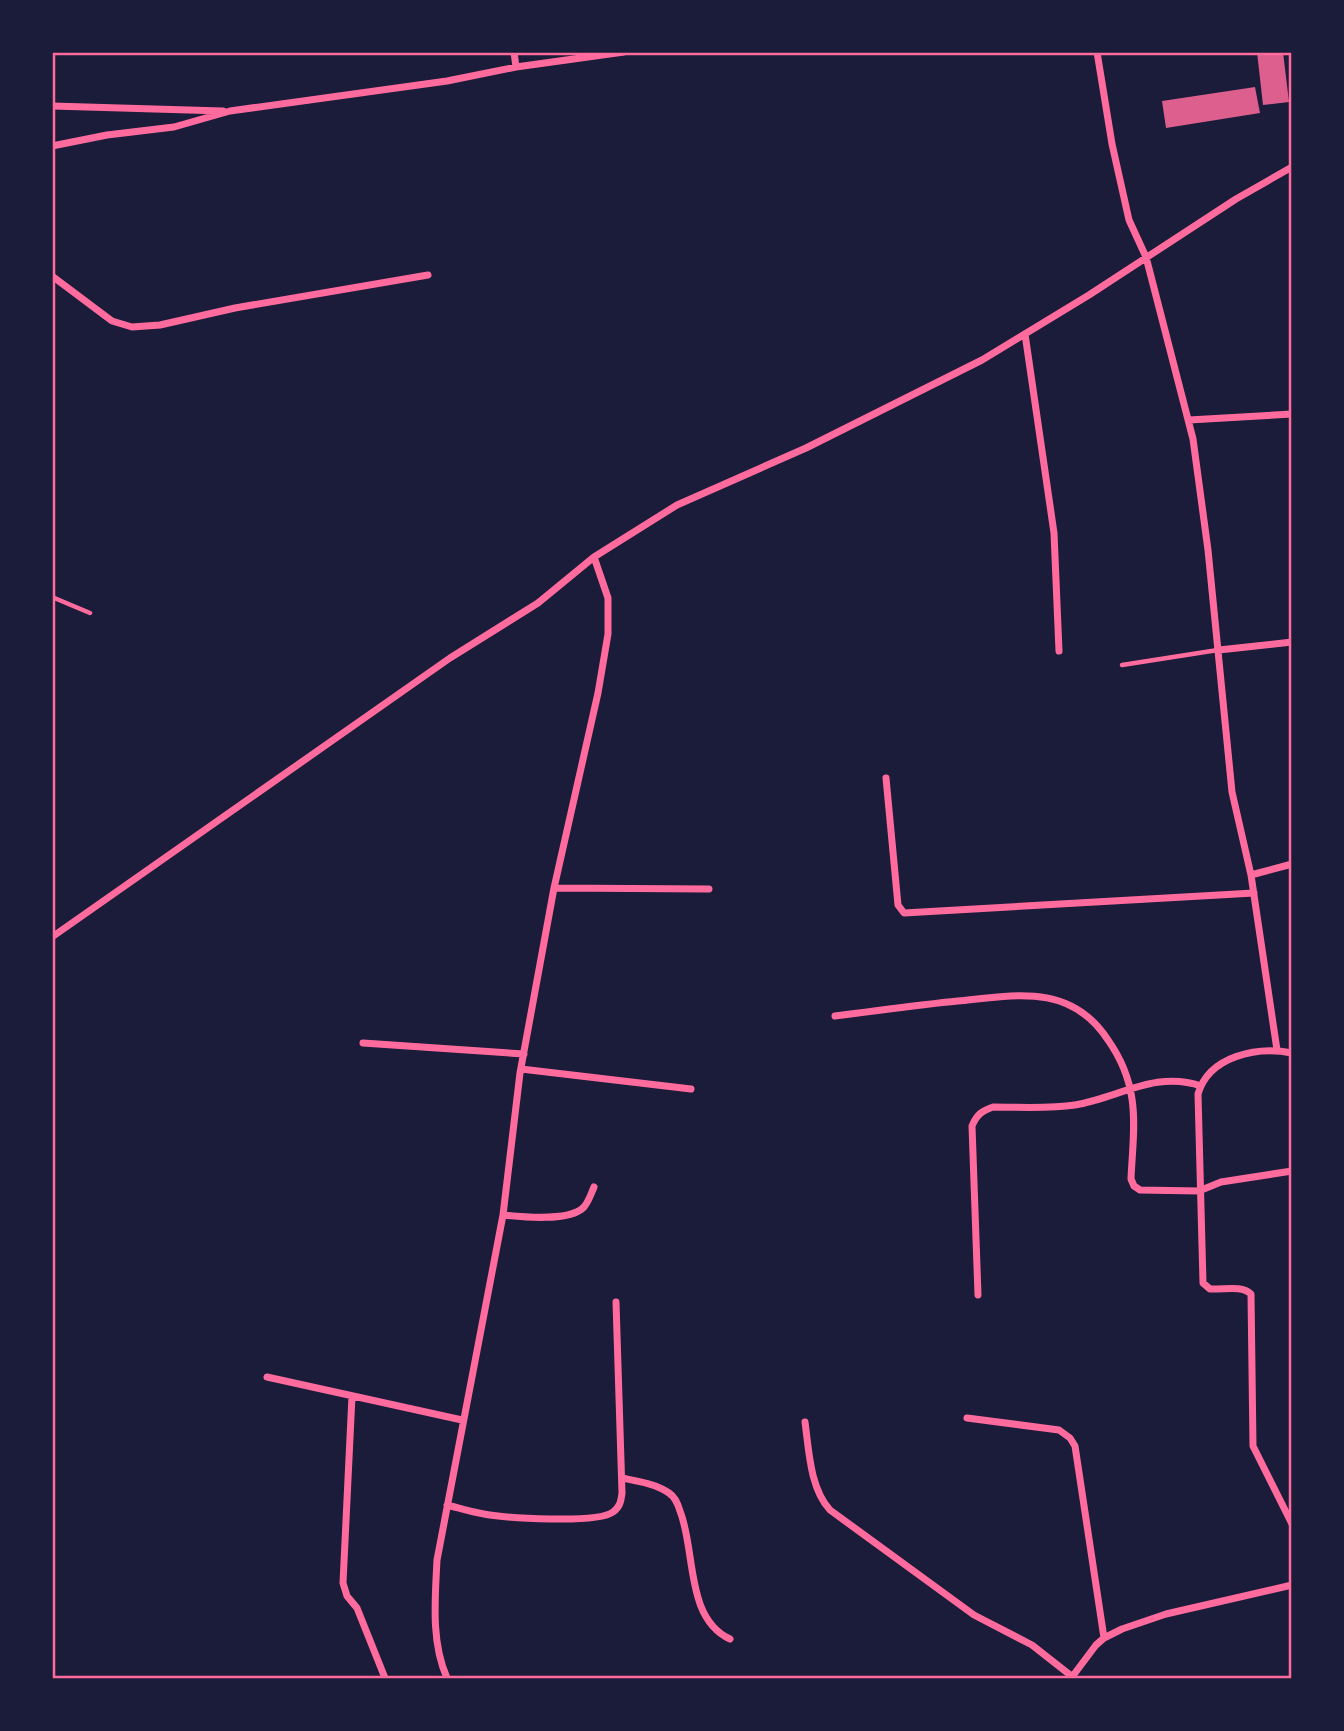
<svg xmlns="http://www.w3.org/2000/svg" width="1344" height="1731" font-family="Mulish,sans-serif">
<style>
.building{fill:#dd5f8e}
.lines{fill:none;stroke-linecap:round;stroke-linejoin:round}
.service{stroke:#ff6b9d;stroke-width:4.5}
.minor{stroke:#ff6b9d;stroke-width:7}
.neatline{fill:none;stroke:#ff6b9d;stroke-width:2.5}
</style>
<rect width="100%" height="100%" fill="#1b1b3a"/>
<path class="building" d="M1257 52H1283L1289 102 1263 105Z
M1255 87 1260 113 1166 128 1162 101Z"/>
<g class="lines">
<path class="service" d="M52 597 90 613
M1122 665 1218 650"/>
<path class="minor" d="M514 52 516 67
M1097 52 1112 144 1129 220 1146 257 1193 439 1208 550 1232 792 1251 875 1277 1050
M52 106 223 111
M52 146 107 135 174 127 230 111 447 81 516 67 624 52
M52 276 112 321 132 327 160 325 235 308 428 275
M1025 334 1054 533 1059 651
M1189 420 1292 414
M1219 650 1292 642
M886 778 898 905 904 913 1254 893
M1251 875 1292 864
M554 888 709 889
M52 937 450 658 538 603 594 557 677 505 806 448 982 360 1089 295 1236 199 1292 167
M835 1016C876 1011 917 1005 958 1001 1015 995 1071 983 1108 1040 1120 1057 1129 1078 1132 1099 1136 1125 1132 1153 1131 1179L1134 1186 1140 1190 1199 1191 1221 1182 1292 1171
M363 1043 524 1054
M1292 1053C1257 1046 1209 1056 1198 1094L1203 1283 1210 1289C1224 1290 1241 1285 1251 1294L1253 1446 1292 1524
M521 1069 691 1089
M503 1215C522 1217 570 1222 584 1207 589 1201 591 1194 594 1187
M978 1295 972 1126C977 1114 982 1111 993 1107 1020 1107 1049 1109 1075 1105 1118 1098 1156 1070 1201 1086
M267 1377 462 1420
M352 1396 343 1583 347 1596 357 1608 385 1678
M967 1418 1059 1430 1070 1438 1075 1446 1104 1638
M805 1422C809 1451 810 1488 830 1510L974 1615 1032 1645 1074 1678
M622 1478C637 1481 656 1484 669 1493 675 1497 678 1504 680 1511 696 1551 685 1618 730 1639
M447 1505C459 1508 471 1512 484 1514 506 1518 597 1524 613 1512 620 1507 621 1501 622 1493L616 1302
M1072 1677 1096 1645 1104 1638 1122 1629 1166 1614 1292 1585
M447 1678C431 1642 435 1600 437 1560L503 1215 520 1073 554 888 598 693 608 634V598L594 557"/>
</g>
<rect width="1344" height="1731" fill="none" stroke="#1b1b3a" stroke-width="108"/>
<rect x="54" y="54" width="1236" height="1623" class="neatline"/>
</svg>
